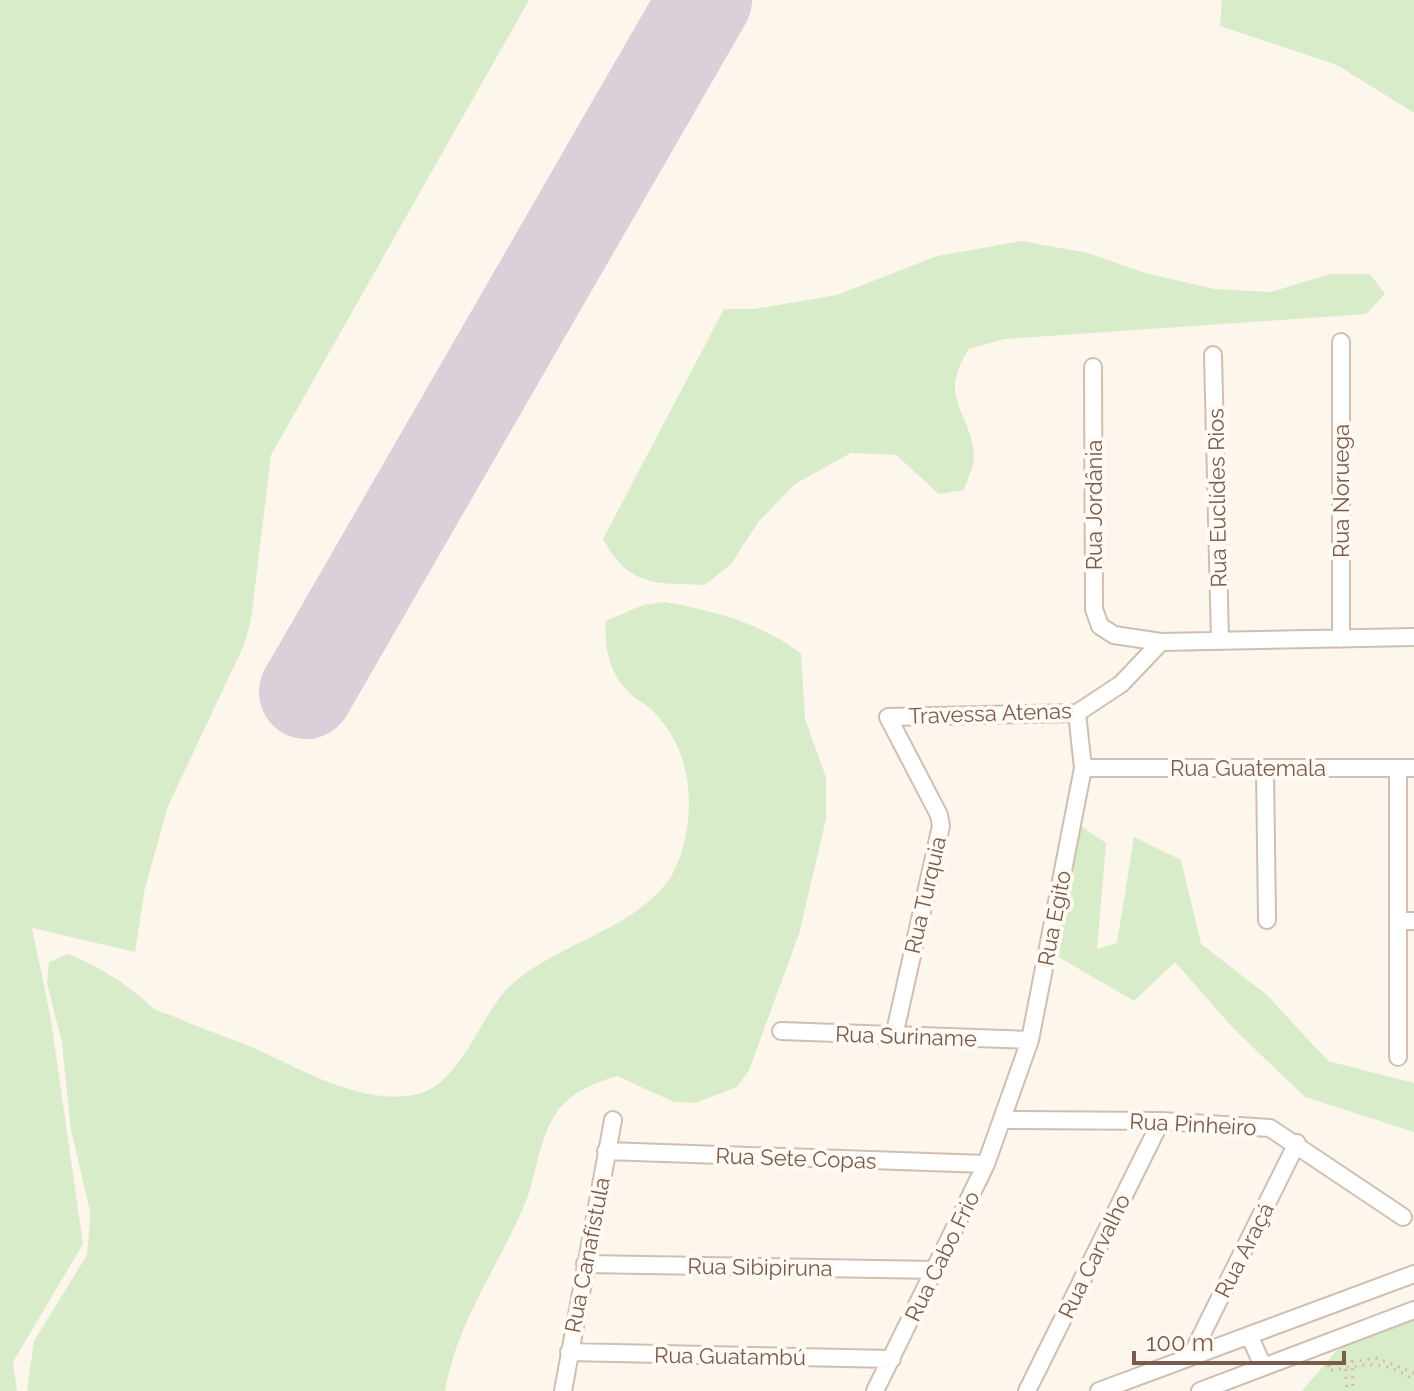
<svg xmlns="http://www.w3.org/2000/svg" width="1414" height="1391" font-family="Raleway,sans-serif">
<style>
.green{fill:#d8ecc9}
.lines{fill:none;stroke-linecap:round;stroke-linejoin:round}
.runway{stroke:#dbcfda;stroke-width:94}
.minor-casing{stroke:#d1beb0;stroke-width:20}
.path{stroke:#d9b8a5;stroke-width:3;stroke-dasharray:2 6;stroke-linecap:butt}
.minor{stroke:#fff;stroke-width:16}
.labels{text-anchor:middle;stroke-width:8;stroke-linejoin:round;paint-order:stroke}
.street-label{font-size:22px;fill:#7a5c4d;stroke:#fffaf3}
</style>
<rect width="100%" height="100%" fill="#fdf6ec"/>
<path class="green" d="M0 0H529L271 455 251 620 244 645 168 806 145 888 135 952 32 928 51 1020 83 1244 13 1362 17 1391H0Z
M1222 0H1414V113L1337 65 1220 26Z
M1022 241 1088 253 1145 273 1214 289 1271 292 1330 274H1370L1385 294 1366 314 1004 339 969 349C937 398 969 408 974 454 975 465 967 480 964 490L939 494 896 455 851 453 795 484 759 521 731 564 705 585C655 583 629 587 603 539L724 309H754L837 295 937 256Z
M664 602C712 610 762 623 801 654L805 719 826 777V819L799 934 749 1070 737 1087 695 1103 674 1102 617 1076C597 1082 572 1092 559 1109 537 1139 538 1174 524 1206 497 1269 457 1322 445 1391H27L34 1341 87 1255 89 1233 90 1211 71 1130 62 1043 47 983 49 962 68 954C92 963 117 978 137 994 150 1004 151 1010 168 1014 194 1026 221 1035 247 1045 298 1067 357 1105 414 1095 460 1087 479 1017 508 988 552 945 624 934 665 885 682 864 688 832 689 805 689 769 679 738 653 711 648 705 640 702 634 697 610 677 604 650 606 621L643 605Z
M1078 824 1106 843 1097 949 1117 943 1134 837 1181 860 1201 944 1267 995 1328 1061 1414 1083V1132L1305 1097 1234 1029 1175 962 1134 1001 1050 952Z
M1414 1319V1391H1302L1338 1349Z"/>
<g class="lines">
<path class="runway" d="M306 692 705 0"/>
<defs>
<path id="minor" d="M1213 355 1220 641
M1093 367 1094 609 1100 626 1114 635 1161 642 1414 637
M1341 639V342
M1083 768H1414
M1265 768 1267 920
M1398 768V1057
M1398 921H1414
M781 1031 1030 1040
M894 1036 941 826 939 815 888 717 1077 713 1121 684 1161 642
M1004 1120 1161 1121 1270 1128 1403 1217
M606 1151 986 1164
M585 1264 935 1270
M1249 1335 1263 1366
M569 1352 892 1359
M1191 1356 1297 1143
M563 1391 613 1120
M875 1391 986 1164 1030 1040 1083 768 1077 713
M1027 1391 1161 1121
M1099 1391 1414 1274
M1200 1391 1414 1310"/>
</defs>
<use href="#minor" class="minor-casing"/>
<path class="path" d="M1352 1360 1353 1391
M1345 1361 1347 1391
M1328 1365 1329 1371C1361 1364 1387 1359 1414 1381
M1328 1365 1377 1358 1414 1373"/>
<use href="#minor" class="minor"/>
</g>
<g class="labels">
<g class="street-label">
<text transform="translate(1341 491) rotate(-90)" y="8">Rua Noruega</text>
<text transform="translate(1217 498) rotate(-91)" y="8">Rua Euclídes Rios</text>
<text transform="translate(1094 505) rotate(-90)" y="8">Rua Jordânia</text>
<text transform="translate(990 713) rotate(-2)" y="8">Travessa Atenas</text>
<text x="1248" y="776">Rua Guatemala</text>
<text transform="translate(925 895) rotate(-77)" y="8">Rua Turquia</text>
<text transform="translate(1054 918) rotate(-79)" y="8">Rua Egito</text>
<text transform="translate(906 1036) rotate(2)" y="8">Rua Suriname</text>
<text transform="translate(1193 1124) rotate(3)" y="8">Rua Pinheiro</text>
<text transform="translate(796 1158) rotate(2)" y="8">Rua Sete Copas</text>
<text transform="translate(1244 1250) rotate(-63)" y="8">Rua Araçá</text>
<text transform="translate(587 1255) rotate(-79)" y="8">Rua Canafístula</text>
<text transform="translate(942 1256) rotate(-64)" y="8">Rua Cabo Frio</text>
<text transform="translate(1094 1256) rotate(-64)" y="8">Rua Carvalho</text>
<text transform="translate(760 1267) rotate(1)" y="8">Rua Sibipiruna</text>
<text transform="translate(730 1356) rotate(1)" y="8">Rua Guatambú</text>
</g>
</g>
<path d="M1134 1351v12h210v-12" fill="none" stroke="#7a5c4d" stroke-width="4"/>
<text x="1146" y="1351" font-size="24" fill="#7a5c4d" stroke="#fffaf3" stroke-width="6" paint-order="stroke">100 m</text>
</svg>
